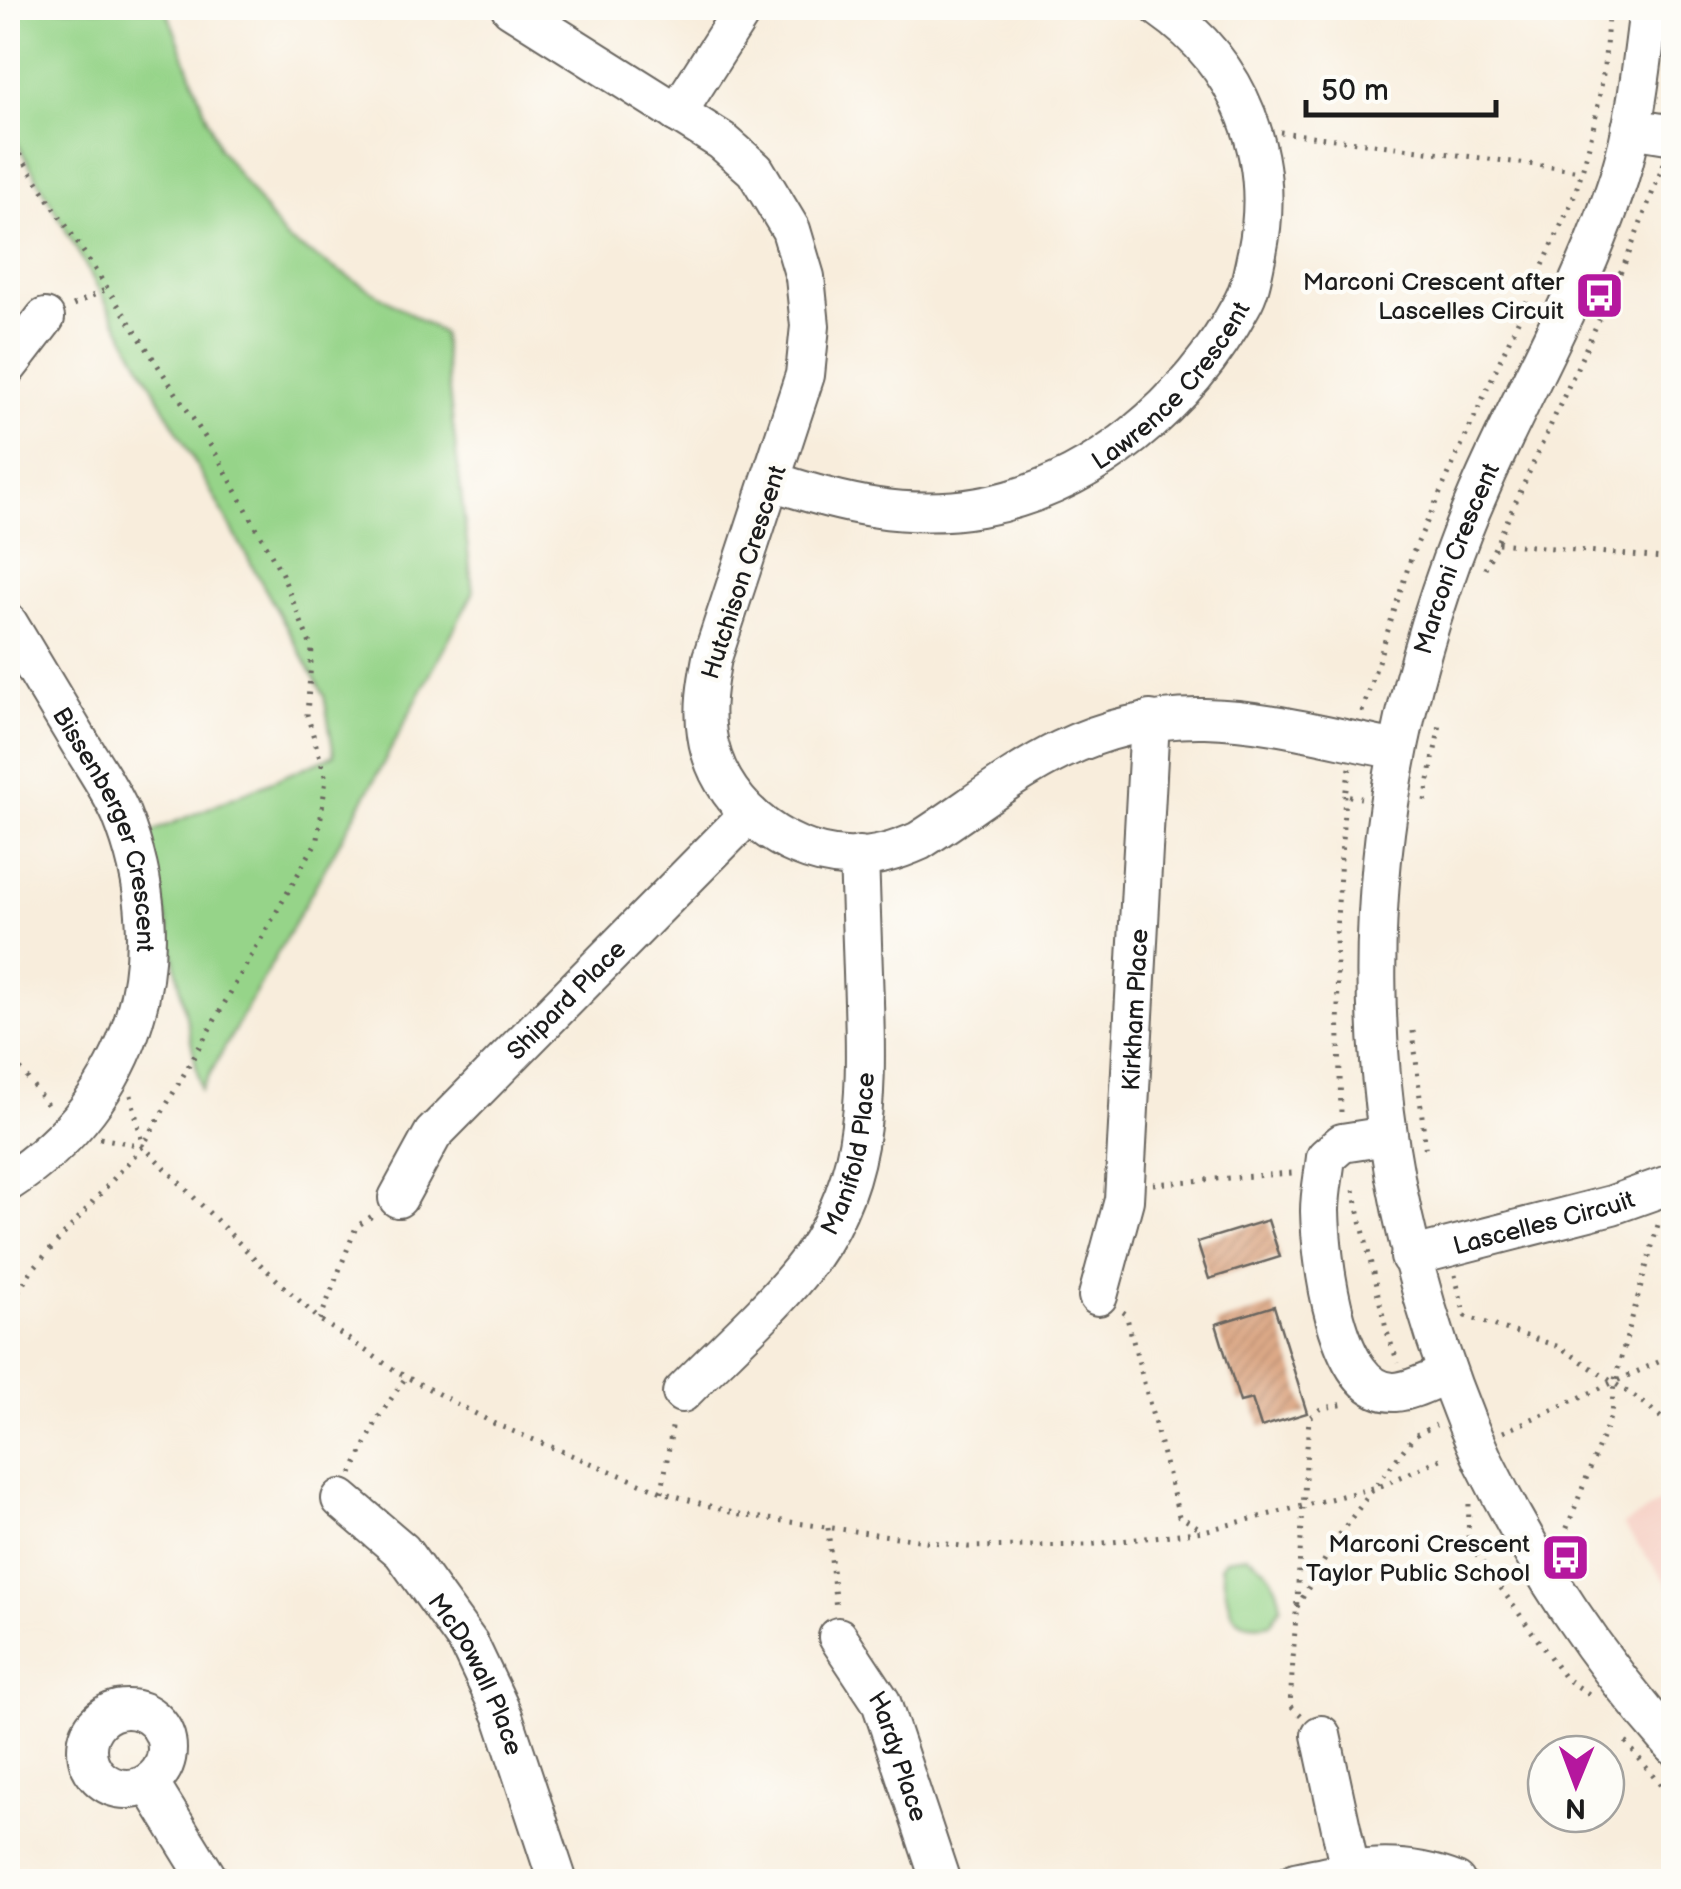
<svg xmlns="http://www.w3.org/2000/svg" width="1681" height="1889" font-family="'Balsamiq Sans',sans-serif">
<style>
.built{fill:#f6d1c6}
.green{fill:#96d489;stroke:#597852;stroke-width:2.5}
.building{fill:url(#building-hatch)}
.lines{fill:none;stroke-linecap:round;stroke-linejoin:round}
.minor-casing{stroke:#69655f;stroke-width:42}
.path{stroke:#69655f;stroke-width:5;stroke-dasharray:2.5 8;stroke-linecap:butt}
.minor{stroke:#fff;stroke-width:38}
.minor-bridge-casing{stroke:#69655f;stroke-width:42;stroke-linecap:butt}
.minor-bridge{stroke:#fff;stroke-width:38}
.labels{text-anchor:middle;stroke-width:9;stroke-linejoin:round;paint-order:stroke}
.poi-label{font-size:25px;fill:#1c1c1c;stroke:#fdfcf7;text-anchor:end}
.street-label{font-size:25px;fill:#1c1c1c;stroke:#fdfcf7}
</style>
<defs>
<pattern id="building-hatch" width="6" height="6" patternUnits="userSpaceOnUse" patternTransform="scale(2.5)"><rect width="6" height="6" fill="#dca987"/><path d="M-1 1l2-2M0 6l6-6M5 7l2-2" fill="none" stroke="#bc9174"/></pattern>
</defs>
<rect width="100%" height="100%" fill="#fdfcf7"/>
<filter id="ink" filterUnits="userSpaceOnUse"><feTurbulence type="fractalNoise" baseFrequency=".01" numOctaves="2"/><feDisplacementMap in="SourceGraphic" scale="20" xChannelSelector="R" yChannelSelector="G"/><feConvolveMatrix kernelMatrix="1 2 1 2 8 2 1 2 1" color-interpolation-filters="sRGB"/></filter>
<filter id="wash" filterUnits="userSpaceOnUse"><feTurbulence type="fractalNoise" baseFrequency=".0048" numOctaves="4" result="noise"/><feDisplacementMap in="SourceGraphic" scale="40" xChannelSelector="R" yChannelSelector="G"/><feGaussianBlur stdDeviation="2.25" result="paint"/><feColorMatrix in="noise" values="0 0 0 0 0 0 0 0 0 0 0 0 0 0 0 0 0 1.4 0 .05"/><feComposite in="paint" operator="in"/></filter>
<g filter="url(#wash)">
<rect width="100%" height="100%" fill="#f8eddc"/>
<path class="built" d="M1673 1495V1592L1623 1525Z"/>
<path class="green" d="M8 8H166L219 148 286 239 442 333 473 593 376 777 201 1090 149 833 334 755 324 695 8 126Z
M1247 1556C1269 1567 1278 1583 1281 1606L1271 1623C1224 1632 1230 1602 1221 1566L1226 1559Z"/>
<g id="blocks">
<path class="building" d="M1268 1220 1280 1257 1209 1279 1197 1242Z
M1274 1306 1307 1413 1261 1427 1252 1399 1240 1402 1216 1324Z"/>
</g>
</g>
<g filter="url(#ink)">
<use href="#blocks" fill-opacity="0" stroke="#69655f" stroke-width="2.5"/>
<g class="lines">
<defs>
<g id="minor">
<path d="M511 8 722 141 755 170 791 230 805 277 810 326 805 375 712 658C707 684 703 708 707 734 716 800 780 854 845 857 869 859 897 851 919 841 965 812 1013 773 1061 750 1181 692 1274 726 1397 750"/>
<path d="M677 113 744 8"/>
<path d="M1631 128 1674 135"/>
<path d="M8 366 45 318"/>
<path id="s1" d="M772 481C841 504 907 520 980 507 1092 487 1189 403 1242 304 1251 289 1253 270 1257 253 1277 157 1241 64 1160 8"/>
<path id="s2" d="M8 623C33 665 58 706 83 748 96 769 111 791 121 814 178 955 136 1099 8 1182"/>
<path d="M1387 1136 1342 1143 1326 1157C1324 1175 1320 1193 1320 1211 1321 1255 1335 1394 1395 1392 1412 1391 1431 1380 1447 1374"/>
<path id="s3" d="M398 1198 433 1134 749 814"/>
<path id="s4" d="M1410 1257 1612 1205 1674 1183"/>
<path id="s5" d="M1098 1296 1124 1200 1150 720"/>
<path id="s6" d="M682 1393C721 1353 765 1315 800 1272 867 1190 867 1102 864 1002 862 954 861 905 859 856"/>
<path id="s7" d="M1468 1426C1347 1127 1346 830 1463 530 1510 411 1580 300 1619 178 1636 123 1642 64 1649 8"/>
<path d="M1484 1462C1536 1567 1596 1658 1674 1746"/>
<path id="s8" d="M341 1499 402 1551 469 1644 503 1716 558 1882"/>
<path id="s9" d="M838 1637 881 1702 941 1882"/>
<circle cx="127" cy="1749" r="40"/>
<path d="M1321 1735 1350 1870"/>
<path d="M149 1783 210 1882"/>
<path d="M1295 1882C1354 1869 1398 1859 1456 1882"/>
</g>
</defs>
<use href="#minor" class="minor-casing"/>
<path class="path" d="M1280 132 1582 171
M8 137 216 454 282 574 312 649 307 714 326 779 318 839 143 1146 31 1271 8 1309
M73 305 107 289
M1498 543 1674 559
M1485 569 1628 256 1664 163
M1362 712 1412 555 1573 199C1594 137 1607 73 1608 8
M1350 768 1345 795 1361 798
M1425 801 1441 719
M1413 1031 1426 1154
M8 1052 48 1106
M131 1095 143 1146
M1341 1112 1336 935 1345 795
M100 1138 143 1146 259 1263 320 1320 399 1373 495 1424 662 1492 740 1515 968 1547 1087 1545 1204 1531 1381 1486 1447 1456
M1153 1184 1292 1173
M1354 1190 1386 1329 1398 1363
M1455 1275 1465 1316 1560 1347 1644 1403 1674 1429
M1123 1312 1126 1314 1179 1516 1201 1529
M320 1320 356 1227 375 1214
M1503 1432 1674 1355
M352 1474 378 1418 406 1377
M662 1492 673 1421
M1469 1504 1468 1542 1565 1678 1589 1694
M828 1528 836 1609
M1563 1538 1611 1415 1614 1383 1659 1221
M1297 1607 1341 1532 1375 1487 1414 1436 1436 1425
M1301 1715 1290 1705 1309 1418 1322 1408 1346 1404
M1626 1742 1674 1802"/>
<use href="#minor" class="minor"/>
<defs>
<path id="minor-bridge" d="M1468 1426 1484 1462"/>
</defs>
<use href="#minor-bridge" class="minor-bridge-casing"/>
<use href="#minor-bridge" class="minor-bridge"/>
</g>
</g>
<defs>
<symbol id="bus-square" viewBox="-11 -11 22 22"><rect x="-9" y="-9" width="18" height="18" rx="4" fill="#b5179e" stroke="#fdfcf7"/><path d="M-5-6H5V4H4V6H2V4H-2V6H-4V4H-5ZM-3.5-4V0h7V-4ZM-3.5 1.2v1.5H-2V1.2ZM2 1.2v1.5H3.5V1.2Z" fill="#fff"/></symbol>
</defs>
<g fill-rule="evenodd">
<use href="#bus-square" x="1572" y="268" width="55" height="55"/>
<use href="#bus-square" x="1538" y="1530" width="55" height="55"/>
</g>
<g class="labels">
<g class="poi-label">
<text x="1564" y="290">Marconi Crescent after<tspan x="1564" dy="29">Lascelles Circuit</tspan></text>
<text x="1530" y="1552">Marconi Crescent<tspan x="1530" dy="29">Taylor Public School</tspan></text>
</g>
<g class="street-label">
<text dy="9" stroke="none"><textPath href="#s1" startOffset="445">Lawrence Crescent</textPath></text>
<text dy="9" stroke="none"><textPath href="#s7" startOffset="890">Marconi Crescent</textPath></text>
<text transform="translate(743 572) rotate(-72)" y="9">Hutchison Crescent</text>
<text dy="9" stroke="none"><textPath href="#s2" startOffset="232">Bissenberger Crescent</textPath></text>
<text dy="9" stroke="none"><textPath href="#s3" startOffset="262">Shipard Place</textPath></text>
<text dy="9" stroke="none"><textPath href="#s5" startOffset="290">Kirkham Place</textPath></text>
<text dy="9" stroke="none"><textPath href="#s6" startOffset="300">Manifold Place</textPath></text>
<text dy="9" stroke="none"><textPath href="#s4" startOffset="138">Lascelles Circuit</textPath></text>
<text dy="9" stroke="none"><textPath href="#s8" startOffset="225">McDowall Place</textPath></text>
<text dy="9" stroke="none"><textPath href="#s9" startOffset="135">Hardy Place</textPath></text>
</g>
</g>
<rect width="1681" height="1889" fill="none" stroke="#fdfcf7" stroke-width="40"/>
<g transform="translate(1576 1784) rotate(181)"><circle r="48" fill="#fdfcf7" stroke="#a3a29f" stroke-width="2.5"/>
<path d="M0-8L18 38L0 25L-18 38Z" fill="#b5179e"/>
<text y="-15" font-size="28" font-weight="bold" text-anchor="middle" fill="#1c1c1c">N</text>
</g>
<path d="M1306 100v15h190v-15" fill="none" stroke="#1c1c1c" stroke-width="5"/>
<text x="1321" y="100" font-size="30" fill="#1c1c1c" stroke="#fdfcf7" stroke-width="8" paint-order="stroke">50 m</text>
</svg>
